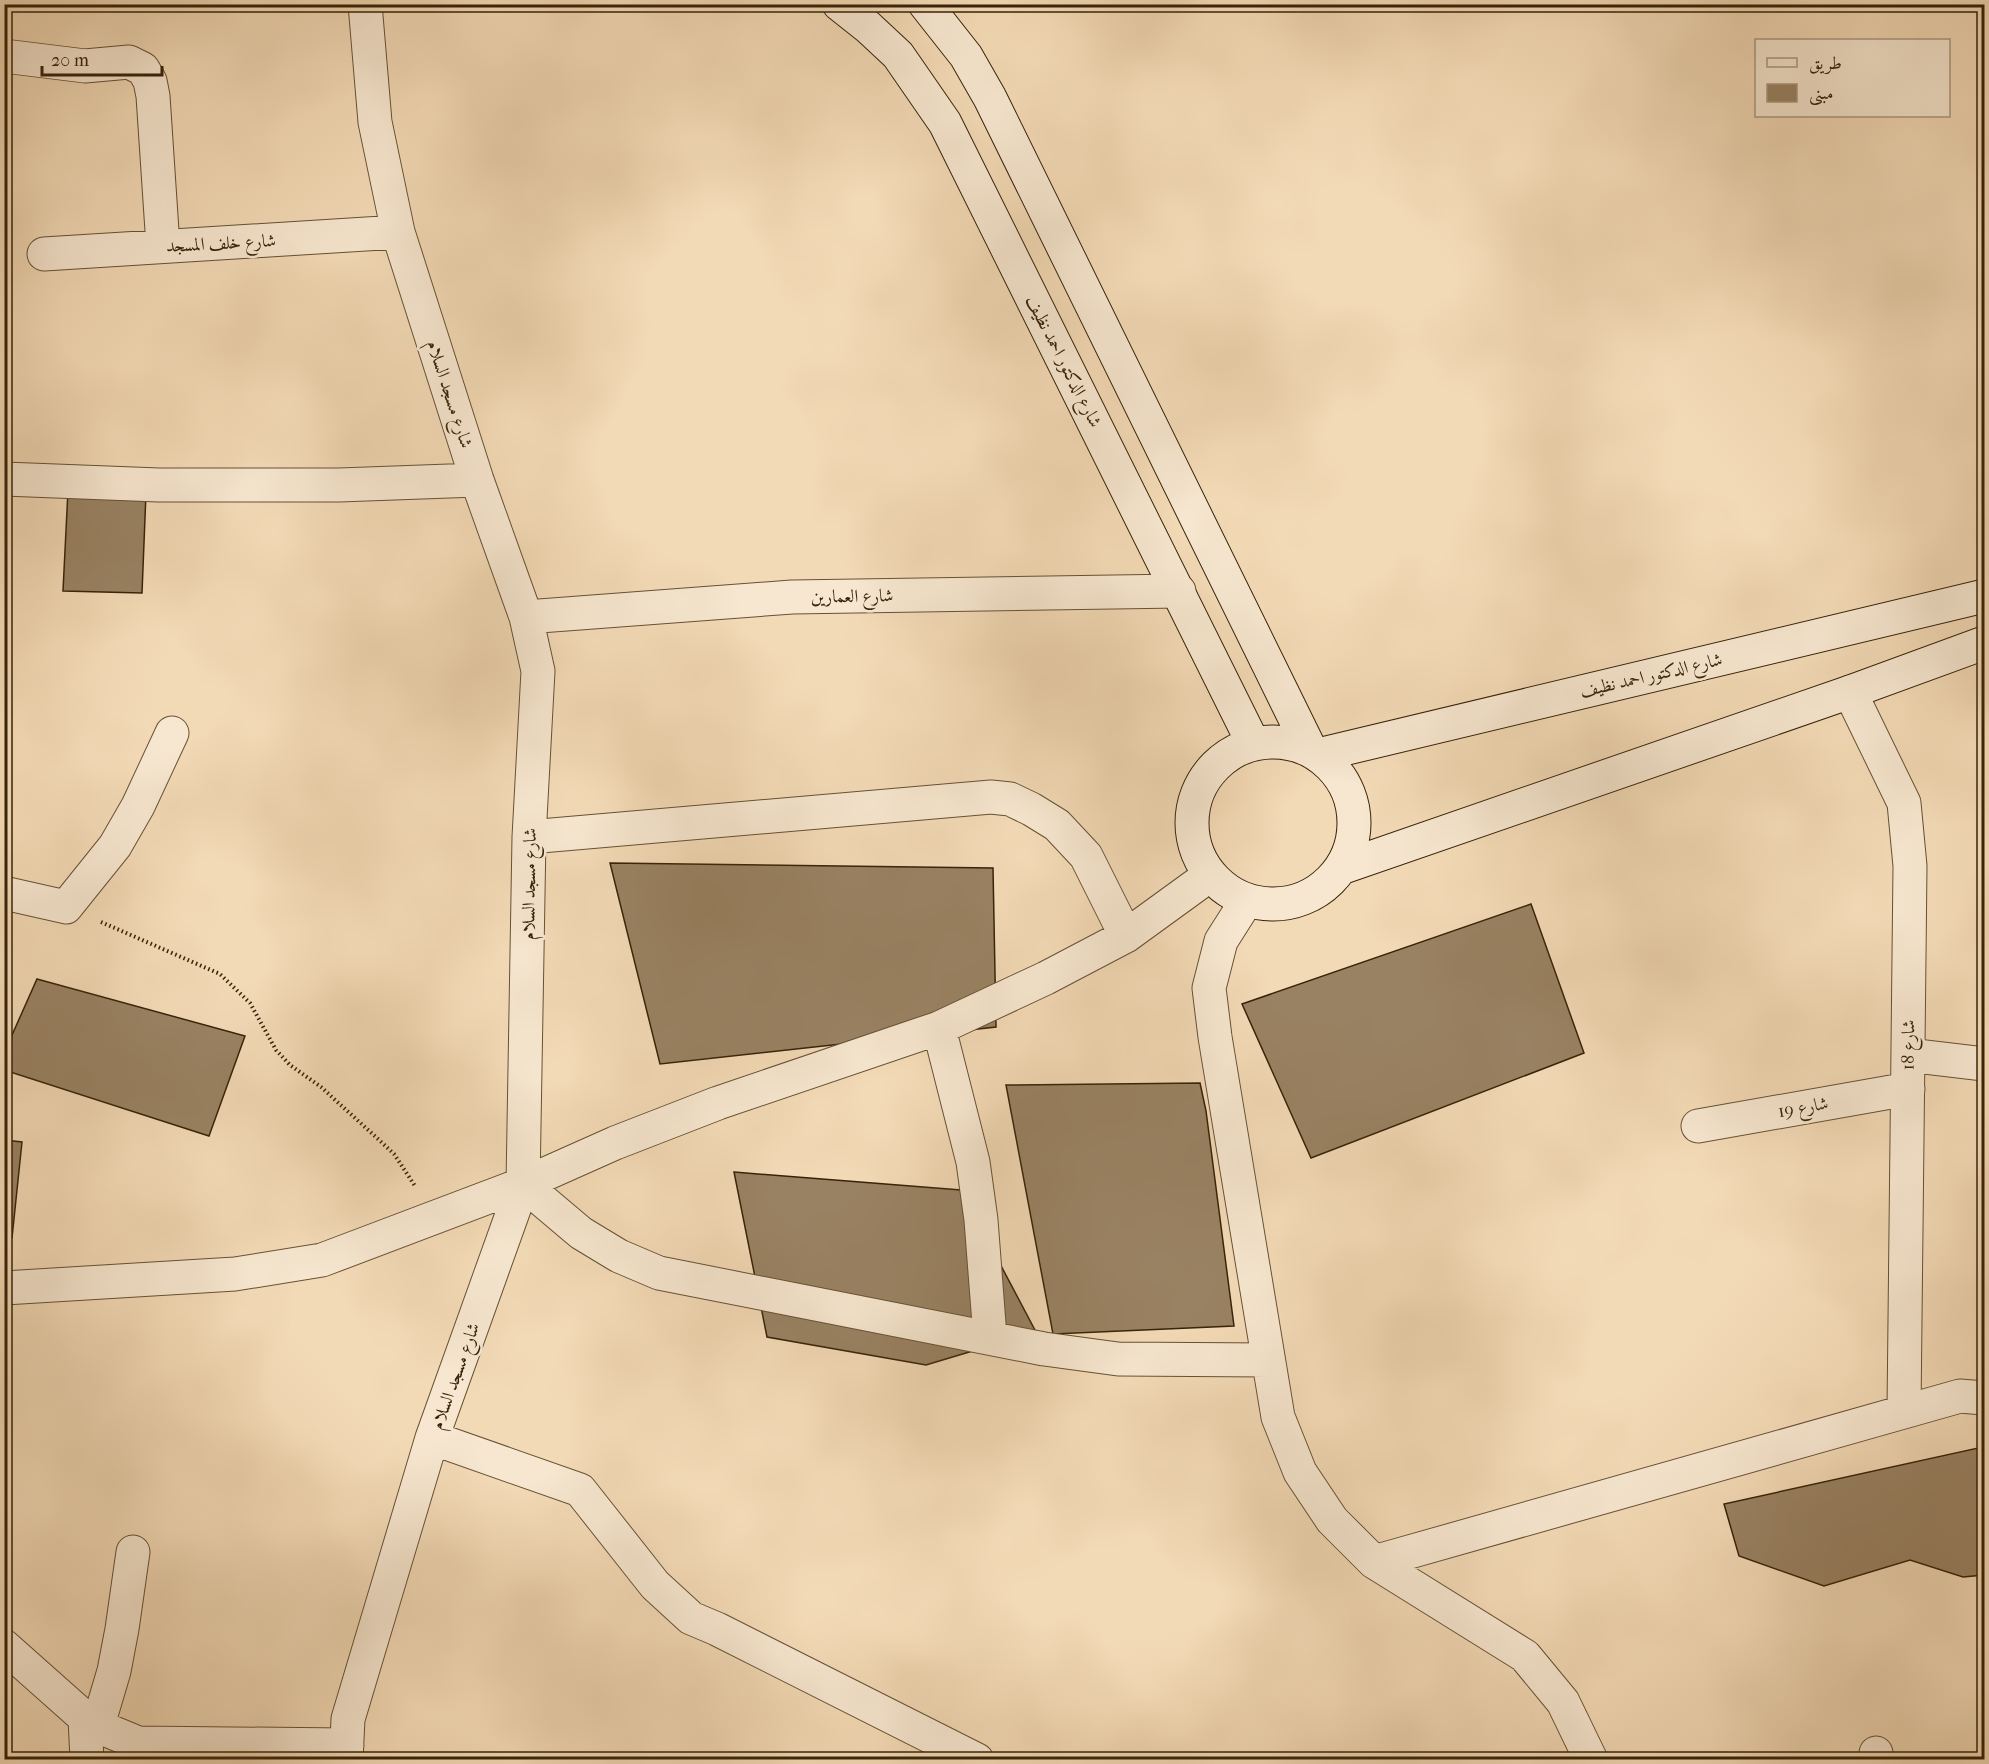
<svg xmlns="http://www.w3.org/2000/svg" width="1989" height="1764" font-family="'IM FELL French Canon',Amiri,serif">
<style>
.building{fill:#998263;stroke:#372309;stroke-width:1.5}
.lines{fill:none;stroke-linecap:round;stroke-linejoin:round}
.street-casing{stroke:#665134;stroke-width:35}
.secondary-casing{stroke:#372309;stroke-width:35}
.path{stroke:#372309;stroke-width:4;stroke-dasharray:1.5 3;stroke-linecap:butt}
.street{stroke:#f7e7d0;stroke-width:33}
.secondary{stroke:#f7e7d0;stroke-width:33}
.labels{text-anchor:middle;stroke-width:5;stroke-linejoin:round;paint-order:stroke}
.street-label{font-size:18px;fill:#372309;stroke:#f7e7d0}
</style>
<rect width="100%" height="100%" fill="#f3dab6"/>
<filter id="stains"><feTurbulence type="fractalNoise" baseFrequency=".00333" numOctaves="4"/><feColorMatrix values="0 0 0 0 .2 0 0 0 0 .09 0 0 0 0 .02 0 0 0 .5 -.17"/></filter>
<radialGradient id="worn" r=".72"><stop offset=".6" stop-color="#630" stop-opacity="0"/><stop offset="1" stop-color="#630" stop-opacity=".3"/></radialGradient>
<path class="building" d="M68 490 146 493 142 593 63 591Z
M610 863 993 868 996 1027 660 1064Z
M1531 904 1584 1053 1311 1158 1242 1004Z
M37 979 245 1036 209 1136 4 1070V1053Z
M1200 1083 1206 1111 1234 1326 1053 1334 1006 1085Z
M4 1140 22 1142 12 1238 4 1237Z
M734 1172 961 1190 1036 1332 926 1365 767 1337Z
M1978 1448 1984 1460V1575L1963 1577 1910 1560 1824 1586 1739 1556 1724 1504Z"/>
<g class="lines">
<defs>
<path id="street" d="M4 56 85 66 129 62 143 69 150 81 153 96 163 246
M44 254 398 232
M4 479 159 485H339L477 480
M526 617 792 597 1179 591
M1850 692 1904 803 1910 866 1904 1411
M529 837 991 797 1010 799 1031 809 1057 825 1086 856 1126 936
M4 893 66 907 115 846 138 806 172 733
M1247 900 1221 941 1209 988 1215 1037 1278 1417 1300 1472 1332 1520 1374 1562 1525 1656 1563 1702 1591 1760
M939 1028 973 1162 981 1220 990 1337
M1908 1055 1984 1064
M1698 1126 1908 1089
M523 1184 581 1233 619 1256 659 1273 1044 1349 1118 1359 1268 1360
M4 1288 235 1274 322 1260 523 1184 615 1143 718 1103 939 1028 1046 978 1126 936 1210 875
M432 1438 580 1490 655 1585 691 1618 717 1629 977 1760
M1374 1562 1960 1396 1984 1398
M4 1646 85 1718 109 1731 138 1743 347 1745
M85 1718 87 1760
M98 1725 114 1671 122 1629 133 1552
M1876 1753 1877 1760
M346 1760 348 1719 432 1438 523 1184 529 837 538 671 526 617 477 480 398 232 375 122 365 4"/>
<path id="secondary" d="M839 4 868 27 898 55 945 123 1253 743
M925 4 966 56 990 98 1311 751
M1192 823a81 81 0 1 1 162 0a81 81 0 1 1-162 0Z
M1318 755 1984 596
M1341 868 1850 692 1984 643"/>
</defs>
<use href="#street" class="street-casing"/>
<use href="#secondary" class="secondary-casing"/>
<path class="path" d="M101 922 220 974 250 1003 276 1050 290 1065 321 1087 377 1138 394 1154 415 1186"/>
<use href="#street" class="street"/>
<use href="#secondary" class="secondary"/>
</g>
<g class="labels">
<g class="street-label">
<text transform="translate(221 243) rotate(-3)" y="6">شارع خلف المسجد</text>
<text transform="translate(1064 361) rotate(63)" y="6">شارع الدكتور احمد نظيف</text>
<text transform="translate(450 394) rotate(72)" y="6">شارع مسجد السلام</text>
<text transform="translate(852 596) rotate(-1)" y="6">شارع العمارين</text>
<text transform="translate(1651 675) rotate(-13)" y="6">شارع الدكتور احمد نظيف</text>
<text transform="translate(529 884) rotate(-89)" y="6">شارع مسجد السلام</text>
<text transform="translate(1908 1045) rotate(-89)" y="6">شارع 18</text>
<text transform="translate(1803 1107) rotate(-10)" y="6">شارع 19</text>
<text transform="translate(455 1376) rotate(-70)" y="6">شارع مسجد السلام</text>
</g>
</g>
<rect width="1989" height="1764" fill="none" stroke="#f3dab6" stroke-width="24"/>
<rect x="6" y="6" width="1977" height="1752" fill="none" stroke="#372309" stroke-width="3"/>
<rect x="12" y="12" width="1965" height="1740" fill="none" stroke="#372309" stroke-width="1.5"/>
<rect x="1755" y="39" width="195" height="78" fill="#f7e7d0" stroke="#aa9980" stroke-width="1.5"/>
<rect x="1767" y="58" width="30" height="9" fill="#f7e7d0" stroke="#aa9980" stroke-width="1.5"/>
<text x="1809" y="69" font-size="18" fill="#372309">طريق</text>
<rect x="1767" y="84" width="30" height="18" fill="#998263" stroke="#aa9980" stroke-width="1.5"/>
<text x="1809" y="99" font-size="18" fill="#372309">مبنى</text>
<path d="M42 66v9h120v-9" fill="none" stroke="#372309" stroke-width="3"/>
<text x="51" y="66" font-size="18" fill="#372309" stroke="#f7e7d0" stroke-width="4.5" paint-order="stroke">20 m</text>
<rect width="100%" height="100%" filter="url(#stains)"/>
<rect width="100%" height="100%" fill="url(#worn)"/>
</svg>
